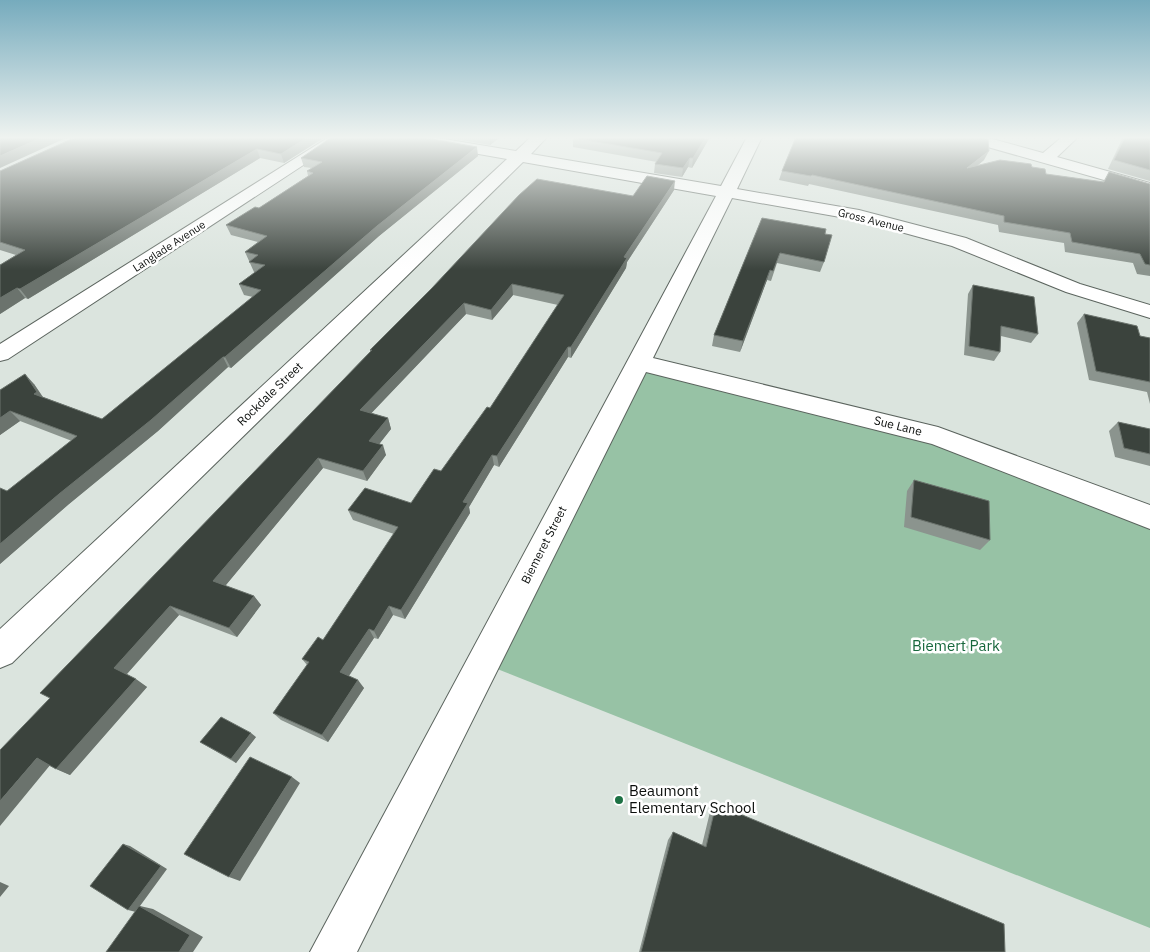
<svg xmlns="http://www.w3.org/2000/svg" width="1150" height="952" font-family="'IBM Plex Sans',sans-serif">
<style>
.green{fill:#97c2a5}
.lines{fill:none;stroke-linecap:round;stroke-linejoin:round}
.street-casing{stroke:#5b645e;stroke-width:2}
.street{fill:#fff;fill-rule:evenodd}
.wall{fill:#8b948e}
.shaded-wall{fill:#6b736d}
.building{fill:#3b433d;stroke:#6b736d}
.poi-dot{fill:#1d7144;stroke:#fff;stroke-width:2}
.labels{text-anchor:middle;stroke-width:5;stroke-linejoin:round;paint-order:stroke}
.far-street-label{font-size:11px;fill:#0b0e0c;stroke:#fff}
.street-label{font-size:12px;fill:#0b0e0c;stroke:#fff}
.near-park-label{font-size:15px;fill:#18683d;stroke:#fff}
.near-poi-label{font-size:15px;fill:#0b0e0c;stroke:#fff;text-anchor:start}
</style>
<rect width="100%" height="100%" fill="#dbe4de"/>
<path class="green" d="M638 362 938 436 1150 517V928L482 663Z"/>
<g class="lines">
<defs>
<path id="street" d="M329 137H346L8 359 0 361V344Z
M398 137H432L516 151 531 137H547L531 154 721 186 747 137H762L737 189 859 210 966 238 1080 284 1150 305V318L1066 292 952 246 857 220 732 198 653 358 938 427 1150 505V529L932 444 646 372 357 952H310L716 196 523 162 12 663 0 668V629L507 159 405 141Z
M961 137H985L1043 153 1062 137H1078L1057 157 1150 183V193L963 140Z"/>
</defs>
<use href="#street" class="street-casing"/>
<use href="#street" class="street"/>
</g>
<path class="wall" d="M325 137 284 163 260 158 28 299 25 298 0 314V265L16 255 0 250V171Z
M444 137H500L490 145Z
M710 137 692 168 688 167 682 177 654 173 655 164 657 162 573 147V138Z
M1123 137H1150V181L1108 169Z
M478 156 379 236 231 368 228 367 158 431 69 504 0 564V488L7 491 72 441 20 421 0 435V390L34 384 43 397 102 419 253 297 244 295 239 284 255 272H254L245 252 258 242 231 235 226 225 259 208 308 176 307 171 312 168 304 167 301 158Z
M984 160 977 166 1032 167 1046 174 1103 182 1109 172 1150 184V276L1137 274 1133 263 1065 252 1064 243 999 232 998 225 809 184 808 186 779 180 782 171Z
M674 190 627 262 626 268 571 358 568 357 499 467 494 465 469 507 470 513 405 619 393 615 378 639 374 638 349 676 364 688 328 742 281 720 273 713 307 665 302 659 323 640 394 534 353 520 348 510 411 503 441 471 490 408 558 305 513 295 492 320 466 314 371 413 388 418 391 429 379 444 386 455 367 481 323 468 225 586 254 596 261 605 237 637 179 615 127 674 147 687 70 775 50 766V698L40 693 370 352V350L633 196Z
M762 218 825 234 824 262 820 272 777 263 771 281 767 280 740 352 712 346 714 335Z
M973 285 1038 334 1031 343 1001 336 1000 352 994 361 964 355 968 294Z
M1084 314 1140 336 1150 338V404L1147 392 1089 380 1077 323Z
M1118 422 1150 429V466L1115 457 1109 431Z
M914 480 990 540 980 550 904 527 907 491Z
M256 737 236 763 200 742Z
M716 804 1005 952H639L668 840 673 832 702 845 710 812Z"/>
<path class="shaded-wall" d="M43 137H68L0 168V156Z
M308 137H325L284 163 281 154Z
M490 137H500L490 145Z
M706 137H710L692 168 693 158Z
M477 147 478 156 379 236 231 368 225 357 377 226Z
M257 149 260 158 28 299 20 289Z
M989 151 984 160 963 177 967 168Z
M690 158 688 167 682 177 683 168Z
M675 181 674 190 627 262 626 268 571 358V347L624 257Z
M770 270 767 280 740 352 743 341Z
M512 284 513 295 492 320 491 310Z
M17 288 25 298 0 314V298Z
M464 303 466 314 364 421 360 410Z
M568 347V357L499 467 497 456Z
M223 357 228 367 158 431 69 504 0 564V544L59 494Z
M25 374 34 384 46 402 34 394Z
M10 411 20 421 0 435V418Z
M388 418 391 429 373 452 369 441Z
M383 445 386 455 367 481 363 471Z
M492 455 494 465 469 507 470 513 405 619 401 610 463 502Z
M318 458 323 468 221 591 213 581Z
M254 596 261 605 237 637 229 628Z
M170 606 179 615 125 676 114 668Z
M389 606 393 615 378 639 374 631Z
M369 629 374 638 346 680 340 672Z
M136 679 147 687 70 775 56 769Z
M358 680 364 688 328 742 322 735Z
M251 733 256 737 236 763 231 759Z
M37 758 51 764 0 826V801Z
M292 777 300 783 240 881 229 877Z
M123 844 130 846 167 869 140 906 153 909 203 937 193 952H179L136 912 128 910Z
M0 882 9 886 0 897Z"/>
<path class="building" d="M0 137H43L0 156Z
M76 137H308L281 154 257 149 20 289 17 288 0 298V265L25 250 0 242V171Z
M332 137H421L477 147 377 226 225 357H223L151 420 59 494 0 544V488L7 491 77 436 10 411 0 418V390L25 374 37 392 34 394 102 419 261 290 239 284 265 265 249 262 258 255 245 252 267 236 226 225 255 207 259 208 313 173 307 171 322 162 301 158Z
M575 137H706L693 158H690L683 168 655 164 662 153 573 138Z
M796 137H982L988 139 989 151 967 168 1000 160 1031 164 1032 167 1045 169 1046 174 1104 182 1109 172 1150 184V265L1145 264 1140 254 1072 242 1070 233 1004 222V216L812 175 811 176 782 171Z
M1125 137H1150V170L1114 160Z
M647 176 675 181 624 257 627 258 571 347H568L497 456 492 455 463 502 468 503 401 610 389 606 374 631 369 629 340 672 358 680 322 735 273 713 309 662 302 659 318 637 323 640 398 527 348 510 365 488 411 503 434 469 441 471 487 407 490 408 564 295 512 284 491 310 464 303 360 410 388 418 369 441 383 445 363 471 318 458 213 581 254 596 229 628 170 606 114 668 136 679 56 769 37 758 0 801V750L50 698 40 693 372 350H370L432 288 519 195 537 179 633 196Z
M762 218 826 229 825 234 832 235 824 262 780 253 773 271 770 270 743 341 714 335Z
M973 285 1034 297 1038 334 1001 326 1000 352 969 346Z
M1084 314 1137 326 1140 336 1150 338V382L1096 371Z
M1118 422 1150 429V454L1124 448Z
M914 480 989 501 990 540 911 517Z
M221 717 251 733 231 759 200 742Z
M250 757 292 777 229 877 184 854Z
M716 804 1004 924 1005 952H641L673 832 706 847Z
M123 844 161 866 128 910 90 886Z
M139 906 190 935 179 952H106Z"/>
<linearGradient id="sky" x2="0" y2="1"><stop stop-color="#76abbd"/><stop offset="0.51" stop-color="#eff3f0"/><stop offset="1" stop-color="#eff3f0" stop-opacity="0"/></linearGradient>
<rect width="1150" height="270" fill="url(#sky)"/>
<circle class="poi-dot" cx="619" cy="800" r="5"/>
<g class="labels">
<g class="far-street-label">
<text transform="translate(871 220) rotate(14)" y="4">Gross Avenue</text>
<text transform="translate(169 246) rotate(-33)" y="4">Langlade Avenue</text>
</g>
<g class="street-label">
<text transform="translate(270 394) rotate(-44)" y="4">Rockdale Street</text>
<text transform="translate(898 426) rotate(14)" y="4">Sue Lane</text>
<text transform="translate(544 545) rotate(-63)" y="4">Biemeret Street</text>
</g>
<g class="near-park-label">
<text x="956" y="651">Biemert Park</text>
</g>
<g class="near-poi-label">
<text x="629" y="796">Beaumont<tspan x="629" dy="17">Elementary School</tspan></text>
</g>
</g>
</svg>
